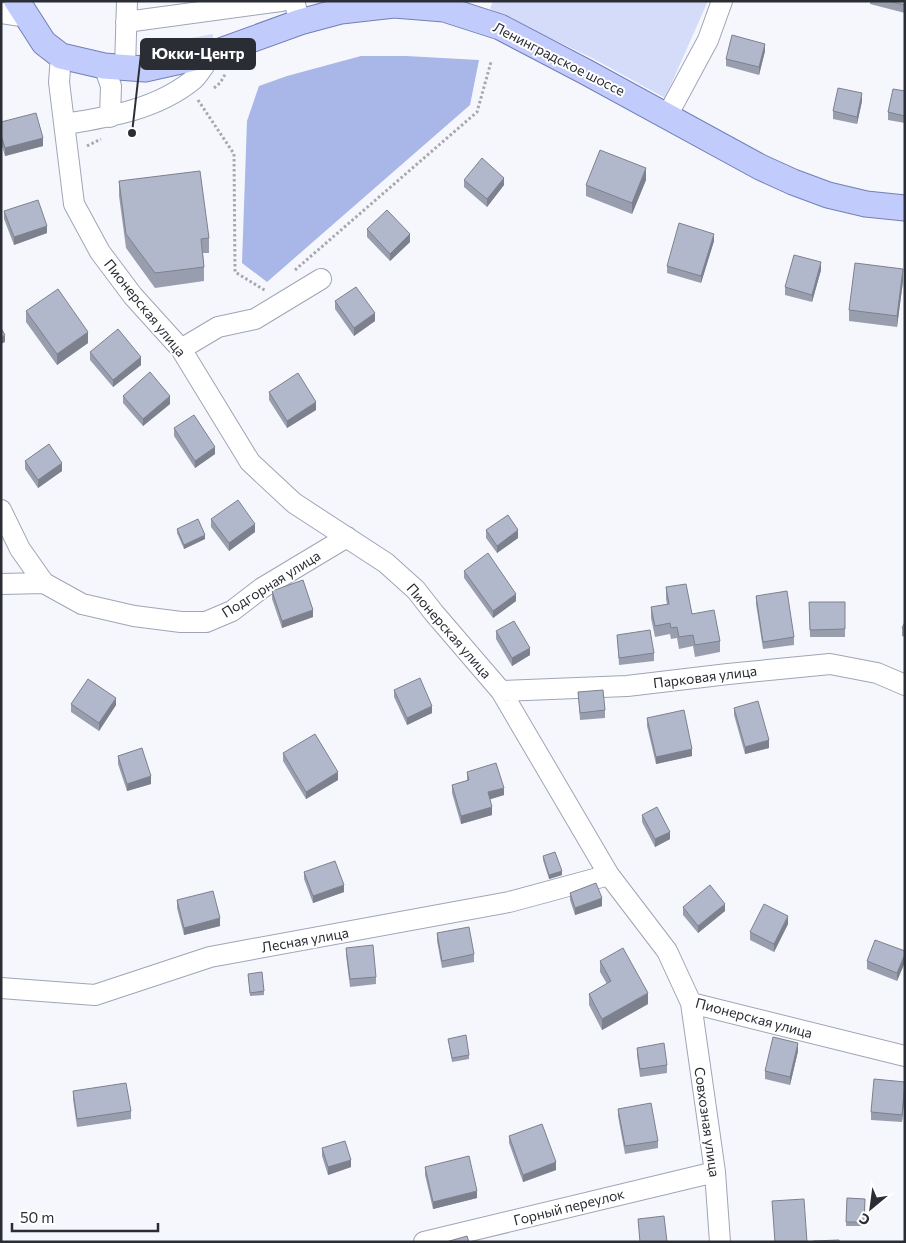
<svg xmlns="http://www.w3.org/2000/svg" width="906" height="1243" font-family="Commissioner,sans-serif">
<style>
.green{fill:#d4dcf9}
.water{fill:#a9b6e8}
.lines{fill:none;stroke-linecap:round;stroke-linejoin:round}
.minor-casing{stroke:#9fa5b7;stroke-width:22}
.major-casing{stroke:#727eb6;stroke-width:27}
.path{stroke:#a7a8ae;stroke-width:3;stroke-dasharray:2.5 2.5;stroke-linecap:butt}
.minor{stroke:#fff;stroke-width:20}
.major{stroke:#c1ccfd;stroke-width:25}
.wall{fill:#999eaf}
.shaded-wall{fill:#7d818e}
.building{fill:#b2b8cb;stroke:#7d818e}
.labels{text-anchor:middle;stroke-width:4;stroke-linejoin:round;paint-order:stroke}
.street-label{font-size:14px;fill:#2b2d35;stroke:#fff}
.leader{fill:none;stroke:#2b2d35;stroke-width:2}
.callout-dot{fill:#2b2d35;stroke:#fff;stroke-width:2}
.callout{fill:#2b2d35;stroke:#2b2d35;stroke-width:2}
.callout-label{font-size:15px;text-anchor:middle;font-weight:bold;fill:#fff}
</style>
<rect width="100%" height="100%" fill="#f6f7fc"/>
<path class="green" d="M493 1H708L665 98 592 58 490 9Z
M213 34V42L177 49 143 51 142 44 164 43Z"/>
<path class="water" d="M361 56H406L479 60 470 105 267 282 242 263 247 121 259 86 287 76Z"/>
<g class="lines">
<defs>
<path id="minor" d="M294 1 300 22
M1 13 28 17
M126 22 281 1
M61 56 59 82 74 204 100 252 133 296 181 349 250 462 294 503 386 563 416 590 434 613 501 691 609 875 667 951 691 1003 715 1172 720 1242
M104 66 111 86 110 117
M125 68 127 1
M667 116 708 40 722 1
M65 124C110 117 158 109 194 79 201 72 206 62 212 54
M181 349 218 327 255 319 321 279
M1 510 20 549 44 583 82 604 134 616 181 622H206L232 611 262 588 347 537
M1 584 44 583
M501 691 627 686 728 674 830 664 877 673 905 685
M1 988 95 995 210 957 509 902 609 875
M691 1003 905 1056
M424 1242 715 1172"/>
<path id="major" d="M17 1 44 43 61 56 104 66 145 69 212 54 300 22 341 11 394 5 444 9 500 27 586 72 760 167 793 182 828 195 866 204 905 208"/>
</defs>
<use href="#minor" class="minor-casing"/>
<use href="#major" class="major-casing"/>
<path class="path" d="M214 88 220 83 226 73
M198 100 234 154 235 272 266 291
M87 146 101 139
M295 270 477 112 491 62"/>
<use href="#minor" class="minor"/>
<use href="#major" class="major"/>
</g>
<path class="wall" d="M870 1H905V13L870 4Z
M765 51 759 75 726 66V59Z
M905 91V123L888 120V112Z
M862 101 857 124 833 119V111Z
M1 122 43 146 5 156 1 143Z
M464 180 504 185 487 207 464 187Z
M646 180 632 214 586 196V185Z
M119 181 209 238V253H203L204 267V281L155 288 126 248 119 196Z
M4 211 47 233 14 245 4 219Z
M367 229 410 242 390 261 367 237Z
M714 241 701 283 667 273V266Z
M821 270 812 302 785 295V287Z
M903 281 897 327 849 321V310Z
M335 301 375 321 354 336 335 309Z
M26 311 88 343 57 365 26 322Z
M90 352 141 365 113 387 90 360Z
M269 392 316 410 287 428 269 400Z
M123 396 170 404 143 426 123 403Z
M174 428 215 454 195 468 174 436Z
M25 461 62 471 38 488 25 469Z
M211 519 255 532 229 551 211 527Z
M177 529 205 539 184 549 177 533Z
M486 530 518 538 497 553 486 538Z
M464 571 516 601 493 618 464 578Z
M666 587 720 641V652L695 657 693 646 679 649 677 638 671 639 670 634 655 637 651 618V607L667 604 666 599Z
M272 591 313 617 282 628 272 599Z
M756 596 794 637V645L763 649 756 604Z
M809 602H845V637H810Z
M905 622V637L902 636V628Z
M496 631 530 655 512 666 496 639Z
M617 635 654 653V661L619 665Z
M394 690 432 713 407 725 394 697Z
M578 692 605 710V718L580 720Z
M71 704 116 705 99 731 71 712Z
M734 708 769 748 745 754 734 715Z
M647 718 692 756 656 764 647 726Z
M283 753 338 780 306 799 283 761Z
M118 756 151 784 127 791 118 764Z
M467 772 504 795 490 799 492 815 461 824 452 793V785L467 781Z
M642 815 670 839 655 847 642 822Z
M543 856 562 875 549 879 543 860Z
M304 872 344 892 313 903 304 879Z
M570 893 602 906 575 915 570 900Z
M177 900 220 926 184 935 177 908Z
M683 907 725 911 698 933 683 915Z
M788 924 774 952 750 940V932Z
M437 933 474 954V962L442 968 437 941Z
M346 948 376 977V984L350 987 346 955Z
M905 951V962L897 981 867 969V961Z
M600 961 648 1004 602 1030 589 1005V994L607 984 600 972Z
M248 974 264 991V995L250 996Z
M448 1039 469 1055V1059L452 1062Z
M637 1048 667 1065V1073L640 1077 637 1055Z
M798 1051 790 1085 765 1079V1071Z
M905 1082 902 1122 871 1120V1112Z
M73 1091 131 1111V1119L77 1127 73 1099Z
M618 1109 658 1141V1148L625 1154 618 1116Z
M509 1136 556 1170 523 1182 509 1143Z
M322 1148 351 1167 328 1175 322 1156Z
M425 1167 477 1198 433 1209 425 1175Z
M847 1198 865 1199 864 1226H846Z"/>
<path class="shaded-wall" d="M765 44V51L759 75V67Z
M862 93V101L857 124V117Z
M43 138V146L5 156V148Z
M646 168V180L632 214V203Z
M504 178V185L487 207V199Z
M47 226V233L14 245V237Z
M410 234V242L390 261V254Z
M714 234V241L701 283V276Z
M821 262V270L812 302V295Z
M903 269V281L897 327V316Z
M375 313V321L354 336V328Z
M88 332V343L57 365V354Z
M5 335V342L1 344V337Z
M141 357V365L113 387V380Z
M170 396V404L143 426V419Z
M316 402V410L287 428V421Z
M215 447V454L195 468V461Z
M62 463V471L38 488V480Z
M255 524V532L229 551V543Z
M518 530V538L497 553V546Z
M205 535V539L184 549V545Z
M516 594V601L493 618V611Z
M313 610V617L282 628V621Z
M530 648V655L512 666V658Z
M116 698V705L99 731V723Z
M432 706V713L407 725V718Z
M769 740V748L745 754V747Z
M692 749V756L656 764V757Z
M338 772V780L306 799V792Z
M151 776V784L127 791V784Z
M504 788V795L488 800V792Z
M492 807V815L461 824V816Z
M670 832V839L655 847V839Z
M562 871V875L549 879V875Z
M344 885V892L313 903V896Z
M602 898V906L575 915V908Z
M725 904V911L698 933V926Z
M788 916V924L774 952V944Z
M220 918V926L184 935V928Z
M905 954V962L897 981V973Z
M648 993V1004L602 1030V1019Z
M798 1043V1051L790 1085V1077Z
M905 1084V1092L902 1122V1115Z
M351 1160V1167L328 1175V1167Z
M556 1162V1170L523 1182V1175Z
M477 1191V1198L433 1209V1202Z"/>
<path class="building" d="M889 1H905V5Z
M732 35 765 44 759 67 726 59Z
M838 88 862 93 857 117 833 111Z
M893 89 905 91V116L888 112Z
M36 113 43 138 5 148 1 135V122Z
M600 150 646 168 632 203 586 185Z
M482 158 504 178 487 199 464 180Z
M200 171 209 238 201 239 204 267 155 273 126 234 119 181Z
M38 200 47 226 14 237 4 211Z
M387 210 410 234 390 254 367 229Z
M679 223 714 234 701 276 667 266Z
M794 255 821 262 812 295 785 287Z
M855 263 903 269 897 316 849 310Z
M356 287 375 313 354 328 335 301Z
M58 289 88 332 57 354 26 311Z
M1 328 5 335 1 337Z
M118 329 141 357 113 380 90 352Z
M150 372 170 396 143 419 123 396Z
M298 373 316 402 287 421 269 392Z
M194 415 215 447 195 461 174 428Z
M49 444 62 463 38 480 25 461Z
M238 500 255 524 229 543 211 519Z
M508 515 518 530 497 546 486 530Z
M198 519 205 535 184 545 177 529Z
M488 553 516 594 493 611 464 571Z
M303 580 313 610 282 621 272 591Z
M686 584 692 614 714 610 720 641 695 645 693 635 679 637 677 627 671 628 670 623 655 626 651 607 669 604 666 587Z
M787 591 794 637 763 642 756 596Z
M809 602H845V629L810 630Z
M514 621 530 648 512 658 496 631Z
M905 622V630L902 628Z
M650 630 654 653 619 658 617 635Z
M420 678 432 706 407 718 394 690Z
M88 679 116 698 99 723 71 704Z
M603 690 605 710 580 713 578 692Z
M758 701 769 740 745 747 734 708Z
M684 710 692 749 656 757 647 718Z
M315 734 338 772 306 792 283 753Z
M142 748 151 776 127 784 118 756Z
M496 763 504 788 488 792 492 807 461 816 452 785 469 780 467 772Z
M657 807 670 832 655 839 642 815Z
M555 852 562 871 549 875 543 856Z
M335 861 344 885 313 896 304 872Z
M596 883 602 898 575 908 570 893Z
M710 885 725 904 698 926 683 907Z
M213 891 220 918 184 928 177 900Z
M764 904 788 916 774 944 750 932Z
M469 927 474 954 442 961 437 933Z
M875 940 905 951V954L897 973 867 961Z
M373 945 376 977 350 979 346 948Z
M623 948 648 993 602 1019 589 994 611 981 600 961Z
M262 972 264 991 250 993 248 974Z
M466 1035 469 1055 452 1058 448 1039Z
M773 1037 798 1043 790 1077 765 1071Z
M664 1043 667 1065 640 1069 637 1048Z
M874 1079 905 1082 902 1115 871 1112Z
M126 1083 131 1111 77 1119 73 1091Z
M651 1103 658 1141 625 1146 618 1109Z
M542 1124 556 1162 523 1175 509 1136Z
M345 1141 351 1160 328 1167 322 1148Z
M469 1156 477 1191 433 1202 425 1167Z
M847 1198 865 1199 864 1222H846Z
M804 1199 807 1242H775L772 1201Z
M664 1216 667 1242H640L638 1219Z
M467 1236 469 1242H446Z
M839 1240V1242H813V1241Z"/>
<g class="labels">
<g class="street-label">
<text transform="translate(559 59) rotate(27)" y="5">Ленинградское шоссе</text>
<text transform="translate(145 308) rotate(51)" y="5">Пионерская улица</text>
<text transform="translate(271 584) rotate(-32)" y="5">Подгорная улица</text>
<text transform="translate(449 631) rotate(49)" y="5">Пионерская улица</text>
<text transform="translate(705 677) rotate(-7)" y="5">Парковая улица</text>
<text transform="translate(305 940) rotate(-10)" y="5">Лесная улица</text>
<text transform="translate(754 1018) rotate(15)" y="5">Пионерская улица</text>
<text transform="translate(707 1122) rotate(82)" y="5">Совхозная улица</text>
<text transform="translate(569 1207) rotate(-14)" y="5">Горный переулок</text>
</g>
</g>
<path class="leader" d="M132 133L141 54"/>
<circle class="callout-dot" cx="132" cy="133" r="5"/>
<rect class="callout" x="141" y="39" width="114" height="30" rx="5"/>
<g class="callout-label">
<text x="198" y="59">Юкки-Центр</text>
</g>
<rect width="906" height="1243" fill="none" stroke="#2b2d35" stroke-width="5"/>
<g transform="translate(871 1208) rotate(209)" stroke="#ffffff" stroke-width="4" paint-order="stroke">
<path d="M0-4L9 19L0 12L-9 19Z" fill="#2b2d35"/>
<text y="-8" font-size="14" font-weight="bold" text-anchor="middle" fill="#2b2d35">С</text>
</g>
<path d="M12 1223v8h146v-8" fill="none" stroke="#2b2d35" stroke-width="2.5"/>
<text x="20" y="1223" font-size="15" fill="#2b2d35" stroke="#ffffff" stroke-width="4" paint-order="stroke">50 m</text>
</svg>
